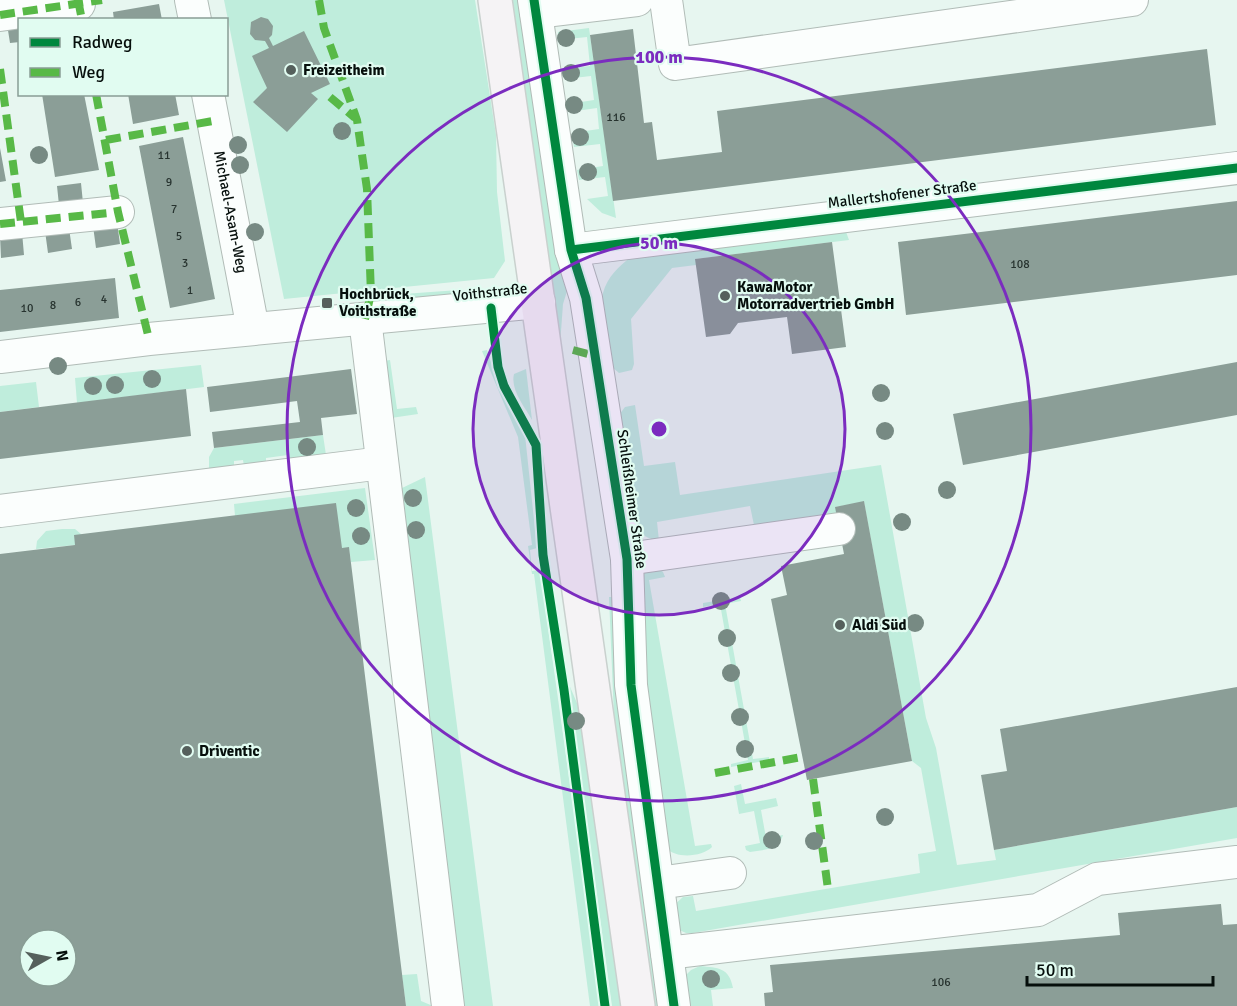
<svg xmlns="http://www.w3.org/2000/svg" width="1237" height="1006" font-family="Signika,sans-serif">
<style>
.green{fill:#bfeddc}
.building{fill:#8b9e97;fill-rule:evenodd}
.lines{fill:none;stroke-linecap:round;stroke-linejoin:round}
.minor-casing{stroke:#b1bcb7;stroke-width:34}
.major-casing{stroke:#c9d1ce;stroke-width:36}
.minor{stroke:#fbfefd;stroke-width:32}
.major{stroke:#f5f3f5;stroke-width:33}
.quiet{stroke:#58b947;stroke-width:8;stroke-dasharray:15 8;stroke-linecap:butt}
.cycleway-casing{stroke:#e1fcf1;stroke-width:13}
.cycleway{stroke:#00873e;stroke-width:9}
.tree{fill:#778a83}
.ring{fill:none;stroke:#7b2cbf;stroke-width:3}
.poi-dot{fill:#55605c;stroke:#e1fcf1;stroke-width:2}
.labels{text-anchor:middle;stroke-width:4.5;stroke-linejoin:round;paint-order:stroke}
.number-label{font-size:12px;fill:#27332f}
.poi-label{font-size:15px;font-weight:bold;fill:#060f0c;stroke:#e1fcf1;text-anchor:start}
.street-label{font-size:15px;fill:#060f0c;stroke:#e1fcf1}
.centre{fill:#7b2cbf;stroke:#e1fcf1;stroke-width:3}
.ring-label{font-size:18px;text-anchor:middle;font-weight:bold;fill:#7b2cbf;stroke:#e1fcf1;stroke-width:4.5;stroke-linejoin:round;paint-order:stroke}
</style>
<rect width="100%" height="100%" fill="#e7f6f0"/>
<path class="green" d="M224 0H475L496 135 497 192 505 261 494 278 284 299Z
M510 0H522L568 288 563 304 560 345Z
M589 28 616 218 602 213 587 199 608 196 605 177 579 180 577 170 603 166 600 144 574 147 572 133 599 129 597 108 569 112 568 104 594 100 591 76 565 79 564 69 590 66 587 37 559 40 558 32Z
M845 229 849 240 696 259V265L672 268 631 319 634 364 632 370 619 373C617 371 614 369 612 367 607 359 600 302 603 293 607 277 619 266 631 257Z
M459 290 462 297 379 303 389 295Z
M487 350 496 377 525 435 537 548 530 550 532 571 540 570 601 1006H590L534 574H532L528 546 532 545 518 437 482 351Z
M390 360 397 409 416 407 418 414 391 418 384 361Z
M201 365 204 387 77 403 75 378Z
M526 369 532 420C525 407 510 390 514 374Z
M36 382 39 407 0 412V386Z
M635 405 644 466 675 462 680 495 881 465 926 718 936 748 957 865 996 860 994 850 1237 807V838L693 933H686L677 929 673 906 683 897 693 896 696 911 920 873 918 854 936 851 921 768 912 761 864 502 836 507 837 517 760 529 754 525 750 506 657 522 659 541C647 538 641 536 636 525L619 415 625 407Z
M323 435 326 455 289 460 288 455 266 458V463L244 466 243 460 234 461V467L209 470V457L214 448Z
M425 477 493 1006H462L400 489Z
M365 488 375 560 351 562 349 548H342L235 516 234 504Z
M62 529H75L81 534 75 545 36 549 37 541 46 531Z
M659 569 663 572 665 577 649 580 695 846 711 844 712 847C702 857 676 859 666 848L637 623 643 575 647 571Z
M609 597H616L662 1006H653L614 717Z
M740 597 741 601 725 604 753 759 769 757V760L731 767V764L748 760 720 604 703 607V603Z
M568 682 585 722 624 1006H612Z
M741 784 745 804 776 798 778 806 761 810 766 838 783 835C779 850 763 850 750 852L746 850 745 846 760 843 754 811 739 814 734 786Z
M700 966C718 968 729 967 733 988L711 990 713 1006H685L686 975 691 970Z
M417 974 421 1001 433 1006H406L402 975Z"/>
<path class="building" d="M159 4 162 20H114L113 12Z
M261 17 268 19 273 26 272 35 269 38 273 46 304 31 330 84 311 93 318 99 287 132 253 102 267 88 252 56 269 48 265 41 255 40 250 34 251 22Z
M20 22V42L10 43 7 24Z
M633 29 644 123 652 122 657 160 722 152 717 111 1207 49 1216 125 613 201 590 35Z
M42 94H84L99 170 55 177Z
M128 94H175L179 115 133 124Z
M183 137 215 299 170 308 139 146Z
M0 148 6 181 0 182Z
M81 183 83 203 59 205 57 186Z
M1237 201V275L906 315 898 242Z
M117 222 120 244 96 248 93 226Z
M69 228 72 249 48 253 45 231Z
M22 232 24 255 1 258 0 235Z
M832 242 846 347 792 354 787 317 738 323 730 334 706 337 695 259Z
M115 278 119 318 0 332V290Z
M1237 362V415L963 465 953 414Z
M351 369 357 414 321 418 323 435 214 448 212 432 300 422 297 401 210 412 207 387Z
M186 389 191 436 0 459V412Z
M864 501 912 761 807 780 771 599 787 595 781 566 844 554 835 507Z
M336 503 342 548 349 547 406 1006H0V554L75 545 74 535ZM30 940H66V976H30Z
M1237 687V807L994 850 981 775 1007 771 1000 729Z
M1221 904 1223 925 1237 924V1006H765L764 993 773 992 770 965 1120 935 1118 913Z"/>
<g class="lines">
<defs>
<g id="minor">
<path d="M191 0 195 20"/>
<path d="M534 0 571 250 586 298 627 559 631 685 674 1006"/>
<path d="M666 0 675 64 1132 0"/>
<path d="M536 12 637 0"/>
<path d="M0 15 79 4"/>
<path id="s1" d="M208 94 253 329"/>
<path d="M0 224 118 212"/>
<path d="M571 250 1237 168"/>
<path d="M365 319 448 1006"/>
<path d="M0 357 149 339 539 302"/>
<path d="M0 511 382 463"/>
<path d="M627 559 839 529"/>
<path d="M658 883 730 873"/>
<path d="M667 953 1038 910 1097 879 1237 862"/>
</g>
<path id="major" d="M495 0 638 1006"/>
</defs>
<use href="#minor" class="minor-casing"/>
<use href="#major" class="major-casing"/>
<use href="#minor" class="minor"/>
<use href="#major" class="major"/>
<path class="quiet" d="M78 0 82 20
M319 0 324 28 357 120 367 189 371 294 365 319
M0 15 102 0
M0 69 21 222
M96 94 118 212 149 339
M330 97 355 118
M106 140 213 121
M0 224 118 212
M573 350 596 356
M715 773 802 757
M813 779 828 889"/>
<defs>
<path id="cycleway" d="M534 0 571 250 586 298 627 559 631 685 674 1006
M571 250 1237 168
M491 308 498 367 504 386 536 445 543 555 564 690 605 1006"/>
</defs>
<use href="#cycleway" class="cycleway-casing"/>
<use href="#cycleway" class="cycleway"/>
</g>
<g class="tree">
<circle cx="566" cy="38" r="9"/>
<circle cx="571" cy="73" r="9"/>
<circle cx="574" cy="105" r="9"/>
<circle cx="342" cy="131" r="9"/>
<circle cx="580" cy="137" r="9"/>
<circle cx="238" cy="145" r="9"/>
<circle cx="39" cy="155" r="9"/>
<circle cx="240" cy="165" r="9"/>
<circle cx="588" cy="172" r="9"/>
<circle cx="255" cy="232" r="9"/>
<circle cx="58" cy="366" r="9"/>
<circle cx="152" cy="379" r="9"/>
<circle cx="115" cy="385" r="9"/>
<circle cx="93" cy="386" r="9"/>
<circle cx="881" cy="393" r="9"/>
<circle cx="885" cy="431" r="9"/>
<circle cx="307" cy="447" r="9"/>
<circle cx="947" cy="490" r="9"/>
<circle cx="413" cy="498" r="9"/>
<circle cx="356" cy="508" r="9"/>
<circle cx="902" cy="522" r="9"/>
<circle cx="416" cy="530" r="9"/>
<circle cx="361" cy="536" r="9"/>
<circle cx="721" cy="601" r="9"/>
<circle cx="915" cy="623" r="9"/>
<circle cx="727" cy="638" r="9"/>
<circle cx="731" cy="673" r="9"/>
<circle cx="740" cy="717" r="9"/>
<circle cx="576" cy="721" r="9"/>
<circle cx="745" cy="749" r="9"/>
<circle cx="885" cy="817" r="9"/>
<circle cx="772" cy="840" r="9"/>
<circle cx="814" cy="841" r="9"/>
<circle cx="711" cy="979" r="9"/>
</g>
<circle cx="659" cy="429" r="186" fill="#7b2cbf" fill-opacity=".12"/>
<g class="ring">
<circle cx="659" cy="429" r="186"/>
<circle cx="659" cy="429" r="372"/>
</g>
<g class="poi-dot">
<circle cx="291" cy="70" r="6"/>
<circle cx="725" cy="296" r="6"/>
<rect x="321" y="297" width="12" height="12" rx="3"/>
<circle cx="840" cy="625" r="6"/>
<circle cx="187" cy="751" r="6"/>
</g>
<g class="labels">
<g class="number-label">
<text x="616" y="121">116</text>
<text x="164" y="159">11</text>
<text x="169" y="186">9</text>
<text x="174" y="213">7</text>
<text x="179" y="240">5</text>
<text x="185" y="267">3</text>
<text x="1020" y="268">108</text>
<text x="190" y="294">1</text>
<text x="104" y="303">4</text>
<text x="78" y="306">6</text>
<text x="53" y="309">8</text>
<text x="27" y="312">10</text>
<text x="941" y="986">106</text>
</g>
<g class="poi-label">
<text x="303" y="75">Freizeitheim</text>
<text x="737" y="292">KawaMotor<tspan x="737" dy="17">Motorradvertrieb GmbH</tspan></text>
<text x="339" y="299">Hochbrück,<tspan x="339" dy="17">Voithstraße</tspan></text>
<text x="852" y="630">Aldi Süd</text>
<text x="199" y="756">Driventic</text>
</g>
<g class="street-label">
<text transform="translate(902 194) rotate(-7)" y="5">Mallertshofener Straße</text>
<text dy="5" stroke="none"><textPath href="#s1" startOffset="120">Michael-Asam-Weg</textPath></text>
<text transform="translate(490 292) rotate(-6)" y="5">Voithstraße</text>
<text transform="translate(632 499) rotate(82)" y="5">Schleißheimer Straße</text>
</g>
</g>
<circle cx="659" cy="429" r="9" class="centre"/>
<g class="ring-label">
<text x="659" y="63">100 m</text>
<text x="659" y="249">50 m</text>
</g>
<rect x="18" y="18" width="210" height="78" fill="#e1fcf1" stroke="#899d95" stroke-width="1.5"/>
<rect x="30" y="38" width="30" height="9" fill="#00873e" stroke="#899d95" stroke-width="1.5"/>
<text x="72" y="48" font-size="18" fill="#060f0c">Radweg</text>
<rect x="30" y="68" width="30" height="9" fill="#58b947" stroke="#899d95" stroke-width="1.5"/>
<text x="72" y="78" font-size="18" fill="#060f0c">Weg</text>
<g transform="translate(48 958) rotate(81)"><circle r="28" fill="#e1fcf1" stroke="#899d95" stroke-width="1.5"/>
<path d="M0-4.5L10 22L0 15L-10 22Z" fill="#55605c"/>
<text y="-9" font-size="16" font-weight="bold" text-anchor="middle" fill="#060f0c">N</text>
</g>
<path d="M1027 976v9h186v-9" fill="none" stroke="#060f0c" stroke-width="3"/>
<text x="1036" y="976" font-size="18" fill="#060f0c" stroke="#e1fcf1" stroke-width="4.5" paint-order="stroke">50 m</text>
</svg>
